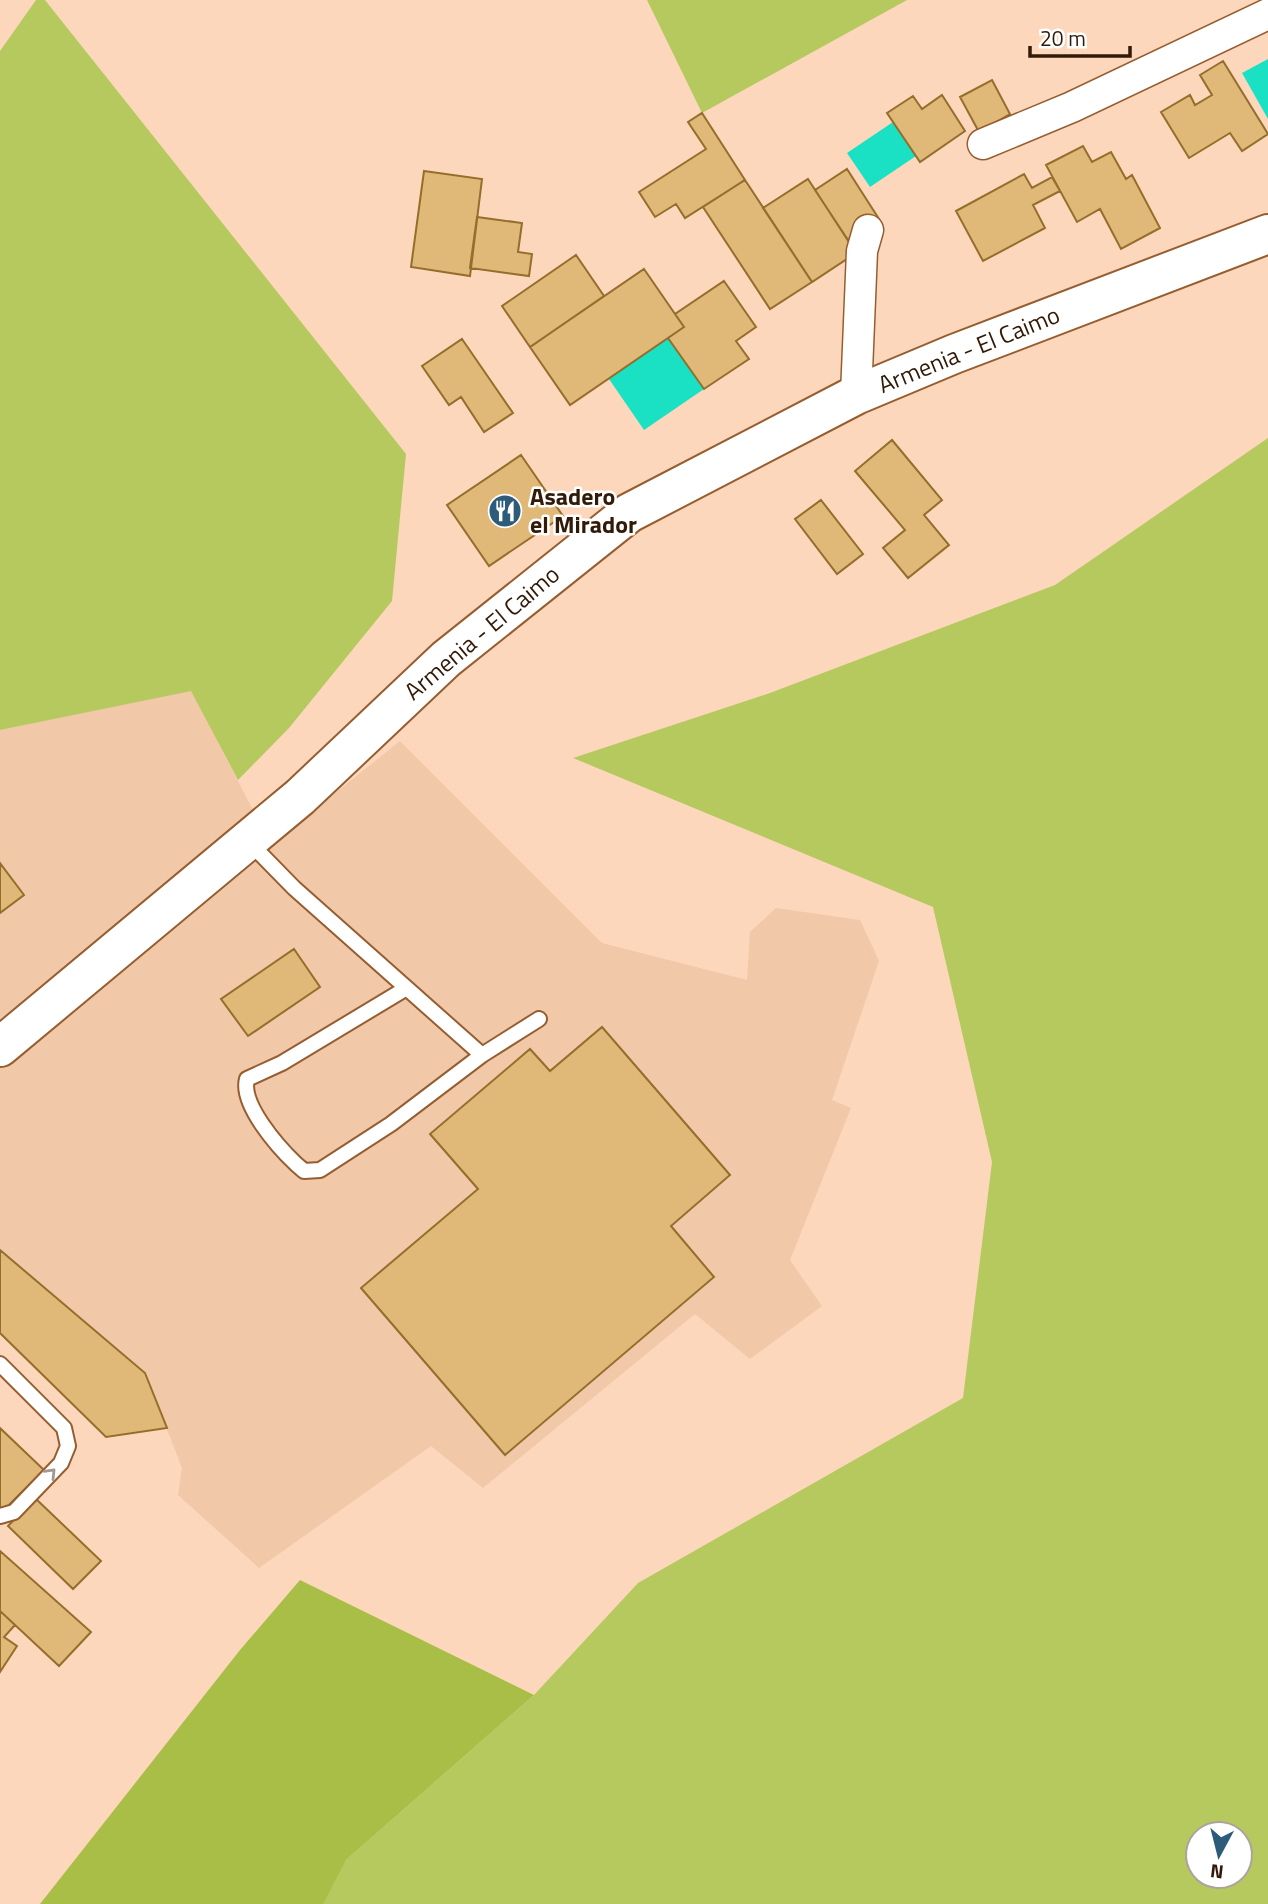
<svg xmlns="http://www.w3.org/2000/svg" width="1268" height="1904" font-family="'Titillium Web',sans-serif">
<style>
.built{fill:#f1c8a8}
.green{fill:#b5c95e;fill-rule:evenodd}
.forest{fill:#a8be46}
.water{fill:#1ae1c4}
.building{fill:#e0b877;stroke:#946e2c;stroke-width:2}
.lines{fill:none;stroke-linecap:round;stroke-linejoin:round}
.service-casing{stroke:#965e30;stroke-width:18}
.minor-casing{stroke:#965e30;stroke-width:33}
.secondary-casing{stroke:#965e30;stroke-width:42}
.service{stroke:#fff;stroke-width:14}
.minor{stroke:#fff;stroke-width:30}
.secondary{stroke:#fff;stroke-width:38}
.oneway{stroke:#a2988f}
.labels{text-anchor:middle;stroke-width:5;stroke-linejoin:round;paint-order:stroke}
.street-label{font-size:24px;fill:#311a07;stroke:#fff}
.poi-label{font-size:24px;font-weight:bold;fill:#311a07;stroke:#fff;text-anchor:start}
</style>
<rect width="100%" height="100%" fill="#fdd7bb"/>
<path class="built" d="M191 690 255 814 275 841 400 741 602 943 747 980 750 932 776 908 860 920 879 961 832 1100 851 1108 790 1260 822 1306 750 1359 695 1314 483 1488 431 1446 259 1568 178 1495 182 1468 145 1373 0 1250V730Z"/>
<path class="green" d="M36 0H45L406 454 392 601 289 728 238 780 191 691 0 730V51Z
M647 0H907L702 113Z
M1268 438V1904H320L346 1860 534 1695 638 1583 963 1398 992 1162 933 907 573 758 770 693 1055 585ZM1198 1834H1240V1876H1198Z"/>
<path class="forest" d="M300 1580 534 1695 346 1860 323 1904H40L240 1650Z"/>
<path class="water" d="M1268 59V119L1242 73Z
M893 122 916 156 870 187 847 153Z
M668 338 704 389 644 430 609 379Z"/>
<path class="building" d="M1223 61 1268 134 1242 151 1230 133 1189 158 1161 112 1190 95 1195 105 1212 95 1200 75Z
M992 80 1010 114 979 132 960 97Z
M942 95 965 131 920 162 887 113 913 96 922 109Z
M702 113 745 180 685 218 676 204 655 217 639 192 706 149 688 122Z
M1083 146 1092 162 1111 152 1126 179 1132 175 1160 228 1121 249 1100 209 1077 222 1046 165Z
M847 169 879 219 848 240 815 190Z
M424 171 482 179 470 276 411 267Z
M1024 174 1032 188 1052 177 1060 191 1033 205 1045 228 983 261 956 211Z
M808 179 856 253 812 282 763 208Z
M745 180 812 282 770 309 703 207Z
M477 217 522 223 518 252 532 254 529 276 470 268Z
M576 255 604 296 530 347 502 306Z
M644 269 684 327 570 405 530 347Z
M724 281 756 327 736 341 749 359 704 389 668 338 684 327 675 314Z
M462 339 513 413 484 432 461 397 449 405 422 366Z
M892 440 942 500 924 515 949 545 908 578 883 548 905 530 855 471Z
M521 455 563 516 489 566 447 505Z
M821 500 863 554 837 574 795 519Z
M0 863 24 895 0 913Z
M294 949 320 987 248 1036 221 999Z
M602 1027 730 1175 671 1226 714 1277 505 1455 361 1288 478 1189 430 1134 530 1049 550 1071Z
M0 1250 145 1373 167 1428 106 1437 0 1333Z
M0 1428 44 1470 0 1514Z
M35 1498 101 1561 73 1589 8 1526Z
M0 1551 91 1632 59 1666 0 1611Z
M0 1611 15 1625 4 1637 17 1646 0 1672Z"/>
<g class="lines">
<defs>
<path id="service" d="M248 841 294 888 482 1055 539 1019
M405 989 282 1063 247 1079C240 1104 278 1147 296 1164L304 1171 320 1170 391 1124 482 1055
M0 1364 64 1428 68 1446 61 1463 14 1512 0 1516"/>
<path id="minor" d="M983 144 1072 107 1268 14
M856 395 862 251 868 230"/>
<path id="secondary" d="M0 1047 300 797 446 659 629 513 856 395 954 354 1268 234"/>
</defs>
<use href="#service" class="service-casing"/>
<use href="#minor" class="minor-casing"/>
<use href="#secondary" class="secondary-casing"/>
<use href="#service" class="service"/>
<use href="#minor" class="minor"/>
<use href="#secondary" class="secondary"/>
</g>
<defs><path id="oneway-chevron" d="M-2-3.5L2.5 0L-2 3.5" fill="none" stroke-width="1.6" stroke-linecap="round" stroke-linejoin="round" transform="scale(1.75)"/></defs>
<use class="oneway" href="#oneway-chevron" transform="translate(51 1473) rotate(-46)"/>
<defs>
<symbol id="restaurant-disc" viewBox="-11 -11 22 22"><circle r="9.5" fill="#2c5c7a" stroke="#fff"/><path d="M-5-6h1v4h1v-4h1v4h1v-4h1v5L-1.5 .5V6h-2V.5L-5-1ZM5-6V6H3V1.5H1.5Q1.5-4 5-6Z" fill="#fff"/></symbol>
</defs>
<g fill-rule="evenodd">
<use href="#restaurant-disc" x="486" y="492" width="38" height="38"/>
</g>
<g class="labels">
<g class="street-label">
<text transform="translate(969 350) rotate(-22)" y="8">Armenia - El Caimo</text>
<text transform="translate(482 633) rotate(-40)" y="8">Armenia - El Caimo</text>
</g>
<g class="poi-label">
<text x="530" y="505">Asadero<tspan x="530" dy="28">el Mirador</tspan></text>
</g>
</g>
<g transform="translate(1219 1855) rotate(187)"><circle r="33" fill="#ffffff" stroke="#ada39c" stroke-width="2"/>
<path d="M0-5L12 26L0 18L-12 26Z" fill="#2c5c7a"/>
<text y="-10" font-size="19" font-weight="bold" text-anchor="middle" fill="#311a07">N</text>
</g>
<path d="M1030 46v10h100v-10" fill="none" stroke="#311a07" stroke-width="3.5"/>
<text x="1040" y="46" font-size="21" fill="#311a07" stroke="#ffffff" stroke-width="5" paint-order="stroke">20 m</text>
</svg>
